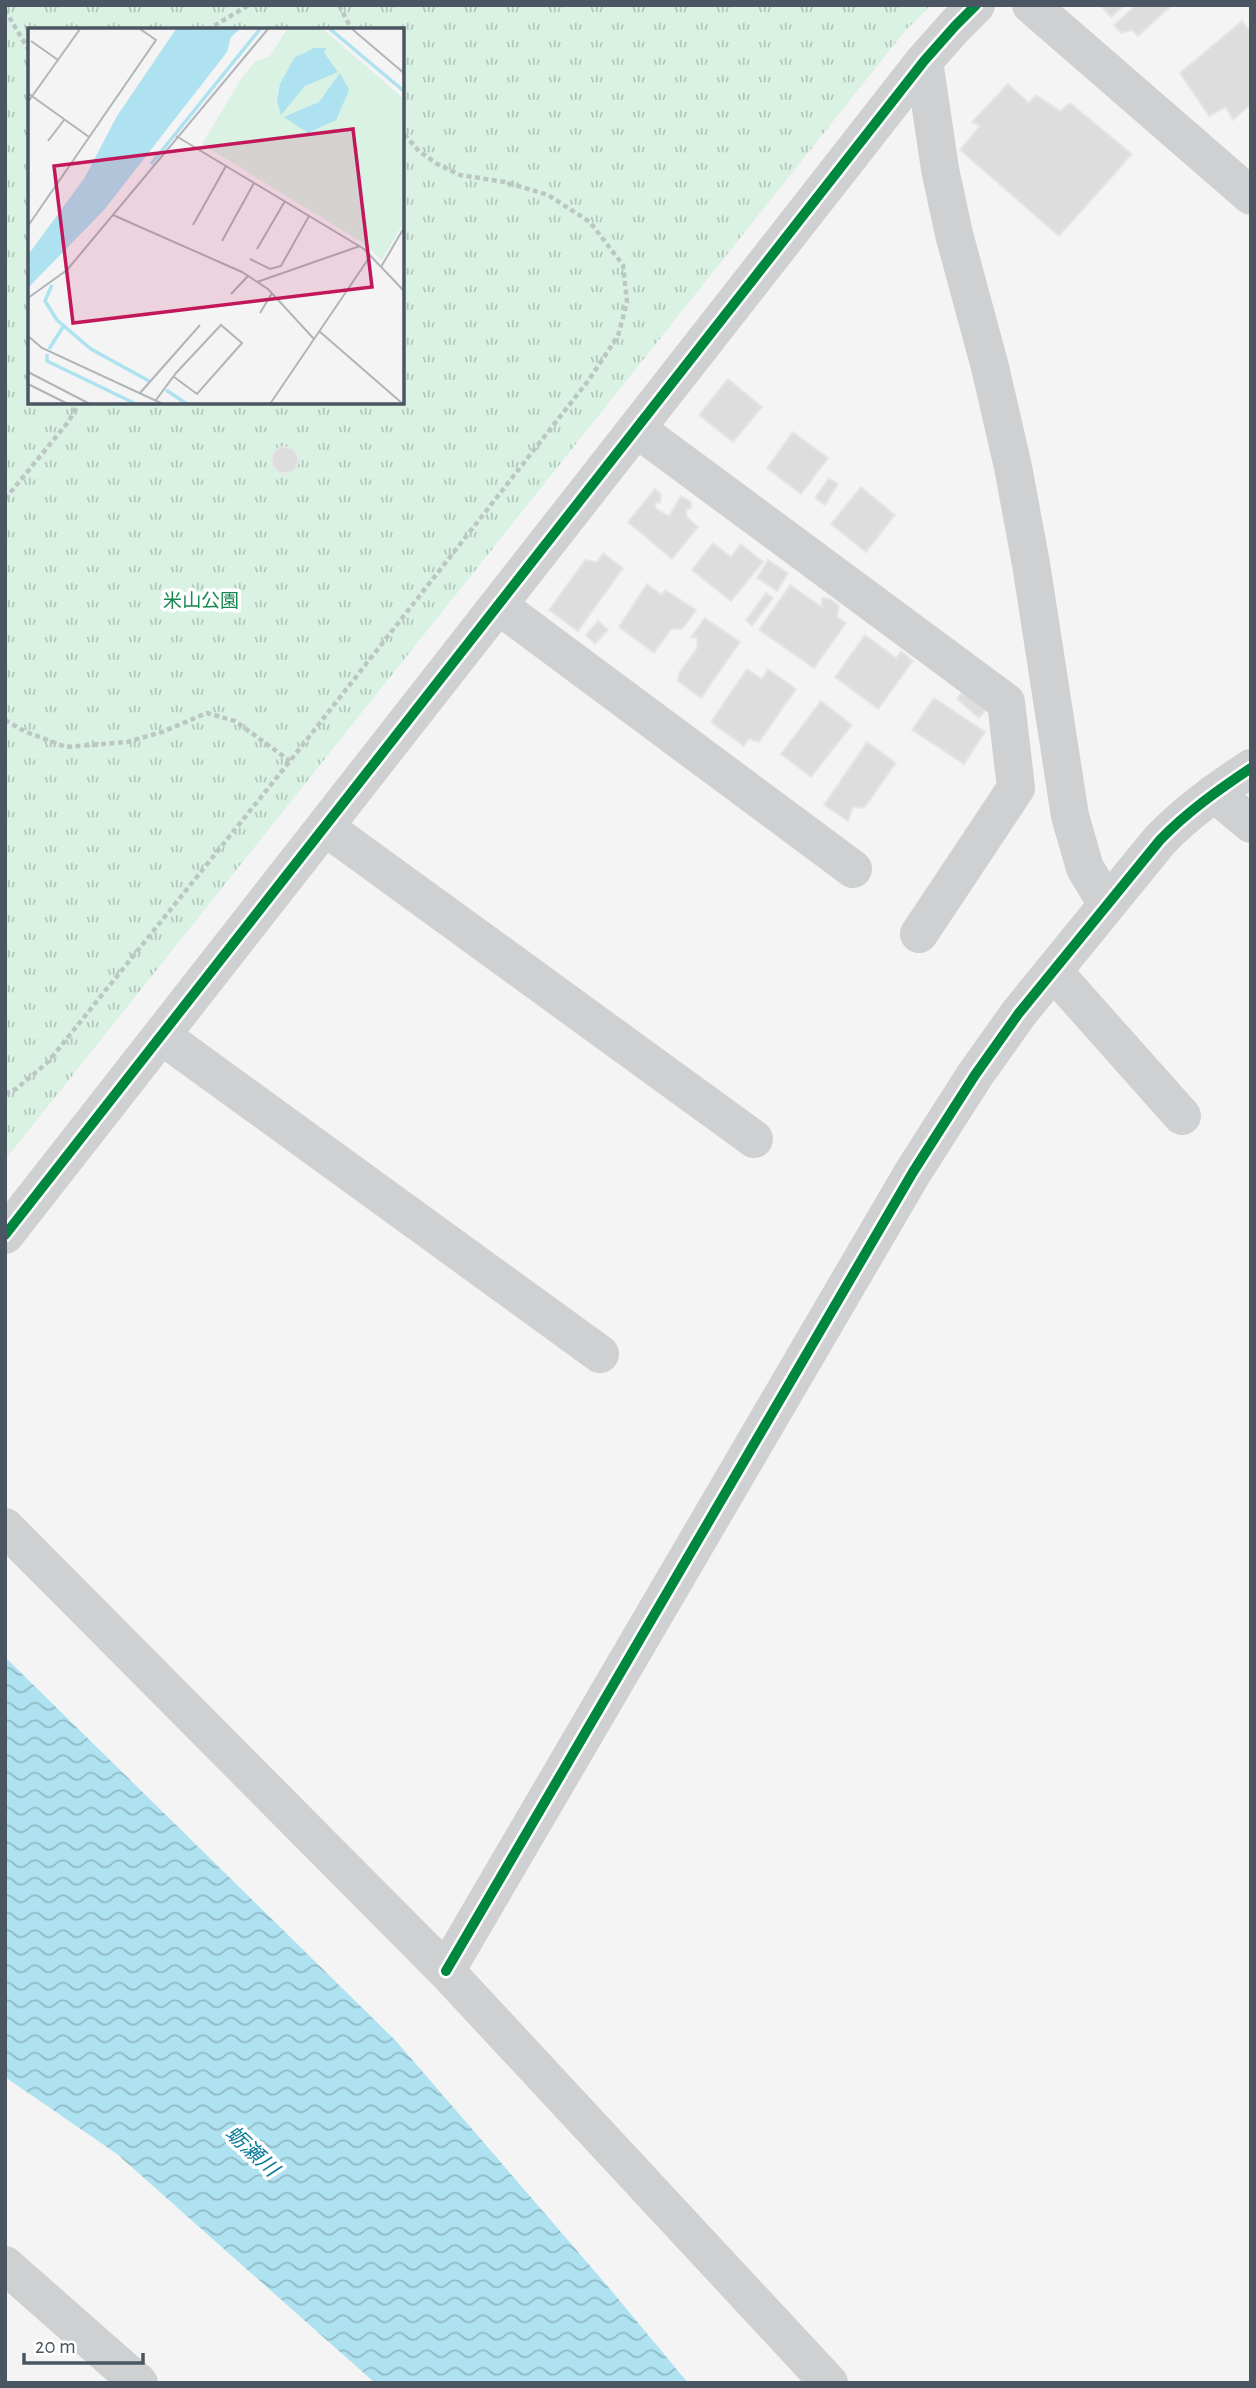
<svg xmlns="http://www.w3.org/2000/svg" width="1256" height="2388" font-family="'Alegreya Sans','Noto Sans JP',sans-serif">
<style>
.park{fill:url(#park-tufts);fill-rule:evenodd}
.water{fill:url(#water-waves)}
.building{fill:#ddddde;stroke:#e5e6e7;stroke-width:2}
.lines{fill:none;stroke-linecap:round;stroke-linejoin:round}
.path{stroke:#bcc7c4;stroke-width:4.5;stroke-dasharray:5 3.5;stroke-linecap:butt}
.street{stroke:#ced0d2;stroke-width:38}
.cycleway-casing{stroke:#fff;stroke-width:15}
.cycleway{stroke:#00873e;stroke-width:10}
.labels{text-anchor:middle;stroke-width:7;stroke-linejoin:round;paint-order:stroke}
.park-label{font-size:19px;fill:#17864f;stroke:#fff}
.water-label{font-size:21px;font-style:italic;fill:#0c7c9b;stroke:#fff}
.inset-river{fill:none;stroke:#aee2f0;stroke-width:3.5}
.inset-road{fill:none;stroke:#b0b5b9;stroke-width:2}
.view{fill:#c2185b;fill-opacity:0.15;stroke:#c2185b;stroke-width:3.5}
.inset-edge{fill:none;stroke:#4a5661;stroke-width:3.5}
</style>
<defs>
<pattern id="park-tufts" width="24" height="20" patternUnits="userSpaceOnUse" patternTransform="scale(1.75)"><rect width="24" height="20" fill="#d9f2e3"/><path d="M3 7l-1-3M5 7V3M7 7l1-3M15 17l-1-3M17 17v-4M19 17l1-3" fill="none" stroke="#b2c7bb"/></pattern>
<pattern id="water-waves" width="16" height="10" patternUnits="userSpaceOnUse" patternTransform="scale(1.75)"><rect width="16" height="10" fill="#aee2f0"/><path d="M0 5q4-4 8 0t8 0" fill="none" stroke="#90bac6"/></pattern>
</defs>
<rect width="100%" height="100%" fill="#f4f4f4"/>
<path class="park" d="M5 5H931L906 30 5 1160ZM30 30H402V402H30Z"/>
<path class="water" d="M5 1657 396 2041 610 2289 688 2383H375L117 2154 5 2077Z"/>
<path class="building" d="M1104 5H1125L1111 17 1102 7Z
M1136 5H1169L1170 7 1138 36 1132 30 1121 33 1114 25Z
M1242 21 1251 32V104L1233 120 1226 107 1209 116 1180 73Z
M1008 84 1029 103 1036 95 1060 111 1070 103 1132 154 1059 236 960 150 980 126 972 122Z
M728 379 762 407 733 442 699 415Z
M793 432 828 458 801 494 767 468Z
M272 460a13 13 0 1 1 26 0a13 13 0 1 1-26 0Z
M829 478 838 484 825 505 815 498Z
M861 487 895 515 866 552 831 524Z
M655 489 661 494 660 503 656 502 655 508 669 516 681 496 691 502V508L686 510 687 517 698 527 672 559 628 522Z
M713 543 731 557 741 544 763 562 731 601 692 570Z
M603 553 623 568 578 631 549 610 585 560 597 562Z
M768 560 788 573 777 591 757 578Z
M647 584 662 595 665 590 696 610 682 629H671L654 653 619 627Z
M790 585 822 607V598L830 599 839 606 837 617 846 623 814 668 759 630Z
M766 593 773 598 752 626 746 620Z
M705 618 740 642 701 698 678 681 679 673 697 648V638L691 637Z
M598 621 608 630 595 644 586 635Z
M865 635 896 658 901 651 913 661 878 709 835 677Z
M747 669 762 679 768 669 796 689 759 742 749 739 744 746 711 722Z
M962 692 989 707 979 718 957 699Z
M934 698 985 732 964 764 912 730Z
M821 701 852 725 811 777 781 754Z
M867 742 896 763 864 808 853 807 848 821 824 805Z"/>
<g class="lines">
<path class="path" d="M339 5 352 30
M5 10 30 52
M207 30 249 5
M5 499 69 421 79 402
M5 720 26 732 66 747 127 742 162 732 207 713 235 721 290 761
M5 1094 16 1089 48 1062 290 761 588 381 618 336 627 302 623 265 590 222 548 195 505 182 460 175 437 164 419 151 402 132"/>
<path class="street" d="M1031 5 1251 196
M924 61 940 169 954 234 990 367 1013 467 1031 564 1070 816 1085 868 1107 904
M637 429 1006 702 1016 788 919 934
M499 606 853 869
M1214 793 1251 824
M325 827 754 1139
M1053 971 1182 1116
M162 1036 600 1354
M5 1235 924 61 955 26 976 5
M5 1527 446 1971 829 2383
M446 1971 913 1172 975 1075 1019 1013 1160 840C1187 812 1218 790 1251 768
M5 2265 139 2383"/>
<defs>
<path id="cycleway" d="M5 1235 924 61 955 26 976 5
M446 1971 913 1172 975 1075 1019 1013 1160 840C1187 812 1218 790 1251 768"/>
</defs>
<use href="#cycleway" class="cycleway-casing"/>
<use href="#cycleway" class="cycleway"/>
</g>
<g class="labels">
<g class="park-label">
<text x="201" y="607">米山公園</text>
</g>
<g class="water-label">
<text transform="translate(252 2151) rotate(43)" y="7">蛎瀬川</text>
</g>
</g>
<g transform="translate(28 28)">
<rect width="376" height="376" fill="#f4f4f4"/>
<path d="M259 1H295L376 71V194L354 232 335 215 174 116 215 48 227 34 242 28Z" fill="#d9f2e3"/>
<path d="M148 1H212L203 9 199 24 76 182 0 260V227L57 149 89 88ZM286 20H298L296 25 310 44 277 58 253 87 249 73 252 56 266 30ZM312 45 321 62 308 92 280 105 256 89 291 74Z" fill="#aee2f0"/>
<path class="inset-river" d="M302 1 377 64M123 136 232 1M24 257 17 273 29 292 63 321 121 353M21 321 35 299M19 326V333L108 376M138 362 159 376"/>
<path class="inset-road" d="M324 1 377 46M3 13 30 32M1 66 61 109M0 74 52 1M148 108 336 221 377 264M20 113 36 92M85 187 214 244 240 261 286 311M165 197 198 138M0 198 128 12 112 1M194 213 226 155M229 221 257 173M222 231 242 241 253 238 281 188M353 239 377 198M229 254 332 218M203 266 220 248M0 270 39 242 240 1M232 285 244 265M291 303 375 376M0 308 14 320 135 376M0 344 62 376M0 356 40 376M112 365 172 297M128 372 148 345 193 297 214 315 169 366 146 349M242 376 343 227"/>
<path class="view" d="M325 101 344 259 45 295 26 138Z"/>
<rect width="376" height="376" class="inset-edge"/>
</g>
<rect width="1256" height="2388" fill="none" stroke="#4a5661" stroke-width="14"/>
<path d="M24 2353v10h119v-10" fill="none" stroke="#4a5661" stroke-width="3.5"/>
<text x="35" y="2353" font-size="21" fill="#4a5661" stroke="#ffffff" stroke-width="5" paint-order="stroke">20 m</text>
</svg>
